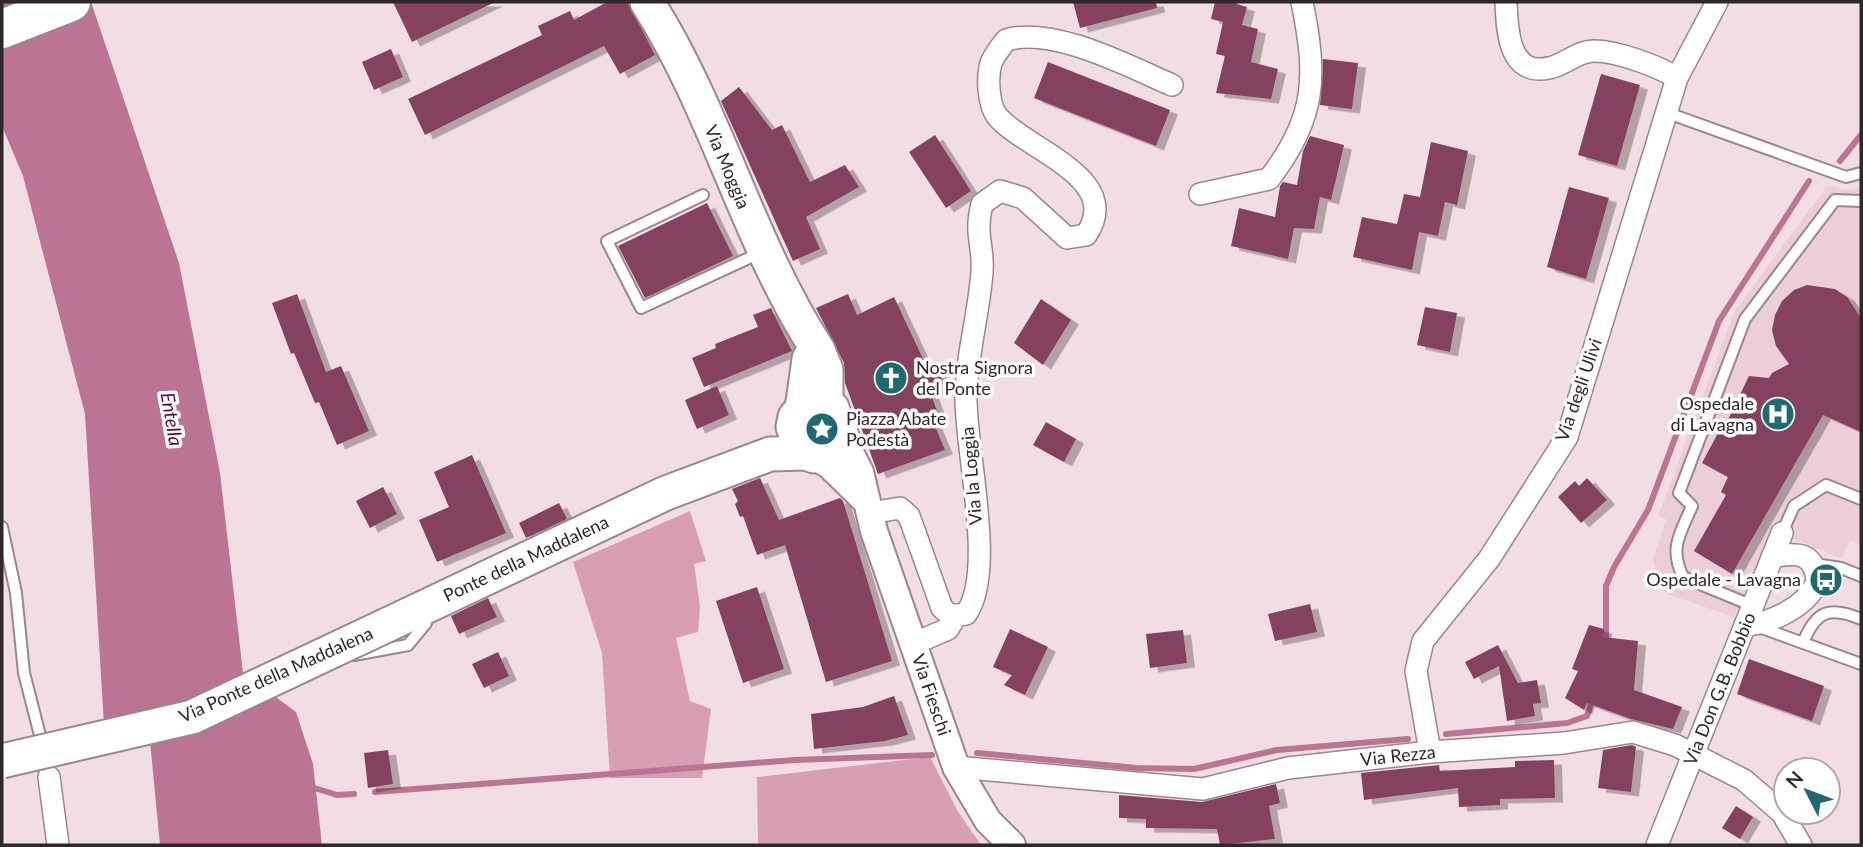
<svg xmlns="http://www.w3.org/2000/svg" width="1863" height="847" font-family="Lato,sans-serif">
<style>
.built{fill:#ecced9}
.green{fill:#d89eb4}
.water{fill:#bb7491}
.lines{fill:none;stroke-linecap:round;stroke-linejoin:round}
.stream{stroke:#bb7491;stroke-width:6}
.building{fill:#84435f;filter:url(#shadow)}
.service-casing{stroke:#9a868e;stroke-width:14}
.minor-casing{stroke:#9a868e;stroke-width:24}
.tertiary-casing{stroke:#9a868e;stroke-width:30}
.primary-casing{stroke:#9a868e;stroke-width:37}
.motorway-casing{stroke:#9a868e;stroke-width:42}
.service{stroke:#fff;stroke-width:10}
.minor{stroke:#fff;stroke-width:21}
.tertiary{stroke:#fff;stroke-width:26}
.primary{stroke:#fff;stroke-width:33}
.motorway{stroke:#fff;stroke-width:38}
.primary-bridge-casing{stroke:#9a868e;stroke-width:37;stroke-linecap:butt}
.primary-bridge{stroke:#fff;stroke-width:33}
.labels{text-anchor:middle;stroke-width:7;stroke-linejoin:round;paint-order:stroke}
.street-label{font-size:18px;fill:#2f272a;stroke:#fff}
.poi-label{font-size:18px;fill:#2f272a;stroke:#fff;text-anchor:start}
.water-label{font-size:19px;font-style:italic;fill:#5e0537;stroke:#fff}
</style>
<defs>
<filter id="shadow"><feDropShadow dx="8" dy="4.5" stdDeviation="0" flood-color="#0004"/></filter>
</defs>
<rect width="100%" height="100%" fill="#f3dde5"/>
<path class="built" d="M1828 185 1846 190 1861 187V545L1850 540 1842 559 1772 530 1734 617 1670 595 1659 583 1653 558 1666 519 1658 516 1734 312Z"/>
<path class="green" d="M690 511 706 561 694 564 700 607 698 632 676 638 690 701 711 709 702 778H610L602 653 573 562Z
M930 757 957 810 981 845H758L757 777Z"/>
<path class="water" d="M2 2H91L179 263 220 473 243 673 296 712 313 764 322 845H160L148 720 104 724 85 414 23 176 2 126Z"/>
<g class="lines">
<path class="stream" d="M1840 161 1861 135
M1606 643V586L1614 567 1648 510 1719 321 1809 181
M1446 734 1567 723 1587 716 1593 698
M977 753 1137 768 1194 769 1277 750 1408 739
M308 786 337 795 354 794
M375 792 795 760 932 755"/>
</g>
<path class="building" d="M393 2H495L412 42Z
M607 2H628L655 55 620 74 604 46 425 135 408 99 542 35 538 26 570 11 574 20Z
M1073 2H1156L1157 8 1080 28Z
M1215 2H1237V4L1247 7 1242 25 1258 29 1251 62 1278 69 1271 99 1216 93 1225 56 1216 54 1223 22 1211 19Z
M391 49 403 77 374 90 362 62Z
M1323 59 1358 63 1352 109 1320 105Z
M1048 62 1170 110 1156 146 1034 98Z
M1601 74 1640 85 1617 166 1578 155Z
M739 87 772 130 782 125 810 182 845 165 859 187 806 217 820 249 793 261 721 101Z
M935 135 971 191 946 208 909 152Z
M1310 136 1344 145 1331 200 1320 197 1314 229 1294 228 1288 259 1231 246 1239 208 1275 217 1280 186 1283 182 1297 185 1303 151Z
M1431 142 1468 151 1457 205 1445 202 1438 236 1419 232 1412 270 1353 257 1362 217 1397 224 1404 194 1420 197Z
M1569 187 1609 198 1586 279 1547 267Z
M707 203 733 256 645 298 618 246Z
M1807 285 1835 289 1847 297 1861 318V432L1823 415 1732 574 1694 551 1726 495 1721 492 1728 477 1702 463 1718 433 1721 434 1749 376 1769 378 1772 373 1789 364 1776 346 1772 330 1775 315 1782 301 1794 290Z
M297 294 326 372 341 366 369 431 337 445 319 402 315 403 294 353 291 354 272 303Z
M848 294 857 315 894 297 925 363 935 365 941 376 943 384 931 394 940 419 933 421 945 450 878 474 845 383 844 363 816 308Z
M1041 299 1071 320 1043 365 1014 343Z
M1425 307 1457 313 1450 352 1417 345Z
M771 308 792 351 704 387 692 358 716 348 715 344 758 327 753 315Z
M717 386 729 415 697 429 685 400Z
M1046 422 1076 439 1064 462 1033 445Z
M472 455 506 533 437 562 419 520 449 507 434 472Z
M760 478 779 520 840 498 843 501 892 661 826 682 785 545 757 555 743 516 740 517 735 504 738 501 732 489Z
M1587 478 1607 500 1581 523 1558 497 1575 481 1579 486Z
M383 487 397 514 370 528 356 501Z
M559 503 567 519 526 538 519 523Z
M757 587 784 669 743 683 716 601Z
M488 598 497 617 459 634 451 616Z
M1310 604 1317 632 1275 641 1268 614Z
M1589 625 1604 629 1603 637 1638 641 1634 690 1682 707 1673 729 1631 719 1587 703 1584 710 1565 698 1578 671 1572 669Z
M1010 629 1048 647 1025 695 1004 685 1012 675 993 667Z
M1183 630 1187 663 1150 668 1146 634Z
M1498 645 1518 683 1537 680 1541 703 1533 704 1535 716 1507 721 1499 666 1474 679 1465 662Z
M498 652 509 676 484 688 472 664Z
M1749 659 1824 686 1812 721 1737 694Z
M894 696 908 735 885 741 814 749 811 714 863 707Z
M1632 745 1636 747 1631 792 1598 788 1603 750Z
M388 750 393 784 368 788 364 753Z
M1554 760 1555 798 1500 799V805L1459 807 1458 788 1364 800 1361 773 1439 765 1440 771 1515 767V761Z
M1276 784 1280 803 1269 806 1275 839 1220 845 1217 829 1146 828V819L1119 818V795L1202 802Z
M1736 806 1753 817 1740 839 1722 828Z"/>
<g class="lines">
<defs>
<path id="service" d="M1665 112 1846 177 1861 173
M703 195 607 241 641 308 762 252
M2 527 16 593 24 673 43 747
M1782 533 1794 506 1826 485 1861 499
M1814 564 1841 568 1861 576
M1753 606 1683 577C1669 548 1680 534 1692 506L1679 493 1745 319 1835 200 1861 201
M1759 627 1861 664
M1803 643C1816 610 1830 606 1861 619
M354 655 408 645 426 623 424 614"/>
<path id="minor" d="M1506 2C1507 28 1508 77 1549 68 1565 65 1577 51 1594 51 1617 51 1658 66 1677 78
M1200 194 1269 179C1317 117 1317 76 1302 2
M870 513 900 508 909 516 942 608 951 616 966 614C996 572 966 454 966 399 966 357 979 314 982 272 984 245 974 235 982 204L1000 191 1023 198 1067 238 1086 235C1125 177 1025 150 997 116 988 104 987 77 991 63 994 55 1001 47 1006 40 1053 26 1128 66 1172 85
M1745 625C1771 624 1807 606 1817 582 1815 552 1797 552 1772 557
M913 644 948 629 956 615
M1430 752 1416 671 1423 641 1489 559 1567 437 1677 78 1717 2
M956 767 1203 789 1288 768 1430 752 1564 743 1633 732 1675 745 1744 780 1782 813 1801 845
M49 777 58 845
M1657 845 1782 533"/>
<path id="tertiary" d="M842 437 860 472 874 531 956 767 988 821 1012 845
M814 456 829 465 867 502"/>
<path id="primary" d="M647 2C717 111 747 241 818 350L826 370V405
M802 409 826 405 832 408 842 437 834 446 814 456 806 453 793 427 795 417 802 409 809 359
M387 625 666 493 770 454 806 453"/>
<path id="motorway" d="M2 29 71 2"/>
</defs>
<use href="#service" class="service-casing"/>
<use href="#minor" class="minor-casing"/>
<use href="#tertiary" class="tertiary-casing"/>
<use href="#primary" class="primary-casing"/>
<use href="#motorway" class="motorway-casing"/>
<use href="#service" class="service"/>
<use href="#minor" class="minor"/>
<use href="#tertiary" class="tertiary"/>
<use href="#primary" class="primary"/>
<use href="#motorway" class="motorway"/>
<defs>
<path id="primary-bridge" d="M2 761 192 717 387 625"/>
</defs>
<use href="#primary-bridge" class="primary-bridge-casing"/>
<use href="#primary-bridge" class="primary-bridge"/>
</g>
<defs>
<symbol id="church-disc" viewBox="-11 -11 22 22"><circle r="9.5" fill="#1f6a71" stroke="#fff"/><path d="M-1.2-6h2.4v3.5h3.3v2.4h-3.3V6h-2.4V-.1h-3.3v-2.4h3.3Z" fill="#fff"/></symbol>
<symbol id="hospital-disc" viewBox="-11 -11 22 22"><circle r="9.5" fill="#1f6a71" stroke="#fff"/><path d="M-5-5h3v3.5h4V-5h3V5h-3V1.5h-4V5h-3Z" fill="#fff"/></symbol>
<symbol id="sight-disc" viewBox="-11 -11 22 22"><circle r="9.5" fill="#1f6a71" stroke="#fff"/><path d="M0-6L1.8-2.2L6-1.7L2.9 1.2L3.7 5.4L0 3.3L-3.7 5.4L-2.9 1.2L-6-1.7L-1.8-2.2Z" fill="#fff"/></symbol>
<symbol id="bus-disc" viewBox="-11 -11 22 22"><circle r="9.5" fill="#1f6a71" stroke="#fff"/><path d="M-5-6H5V4H4V6H2V4H-2V6H-4V4H-5ZM-3.5-4V0h7V-4ZM-3.5 1.2v1.5H-2V1.2ZM2 1.2v1.5H3.5V1.2Z" fill="#fff"/></symbol>
</defs>
<g fill-rule="evenodd">
<use href="#church-disc" x="872" y="359" width="38" height="38"/>
<use href="#hospital-disc" x="1759" y="395" width="38" height="38"/>
<use href="#sight-disc" x="803" y="410" width="38" height="38"/>
<use href="#bus-disc" x="1807" y="561" width="38" height="38"/>
</g>
<g class="labels">
<g class="street-label">
<text transform="translate(727 167) rotate(67)" y="6">Via Moggia</text>
<text transform="translate(1579 390) rotate(-71)" y="6">Via degli Ulivi</text>
<text transform="translate(972 476) rotate(-95)" y="6">Via la Loggia</text>
<text transform="translate(526 559) rotate(-25)" y="6">Ponte della Maddalena</text>
<text transform="translate(276 675) rotate(-24)" y="6">Via Ponte della Maddalena</text>
<text transform="translate(1720 689) rotate(-68)" y="6">Via Don G.B. Bobbio</text>
<text transform="translate(931 695) rotate(71)" y="6">Via Fieschi</text>
<text transform="translate(1398 756) rotate(-6)" y="6">Via Rezza</text>
</g>
<g class="poi-label">
<text x="916" y="374">Nostra Signora<tspan x="916" dy="21">del Ponte</tspan></text>
<text x="1754" y="410" text-anchor="end">Ospedale<tspan x="1754" dy="21">di Lavagna</tspan></text>
<text x="846" y="425">Piazza Abate<tspan x="846" dy="21">Podestà</tspan></text>
<text x="1801" y="586" text-anchor="end">Ospedale - Lavagna</text>
</g>
<g class="water-label">
<text transform="translate(172 419) rotate(80)" y="7">Entella</text>
</g>
</g>
<rect width="1863" height="847" fill="none" stroke="#2f272a" stroke-width="7"/>
<g transform="translate(1807 791) rotate(312)"><circle r="33" fill="#ffffff" stroke="#aca9aa" stroke-width="2"/>
<path d="M0-5L12 26L0 18L-12 26Z" fill="#1f6a71"/>
<text y="-10" font-size="19" font-weight="bold" text-anchor="middle" fill="#2f272a">N</text>
</g>
</svg>
